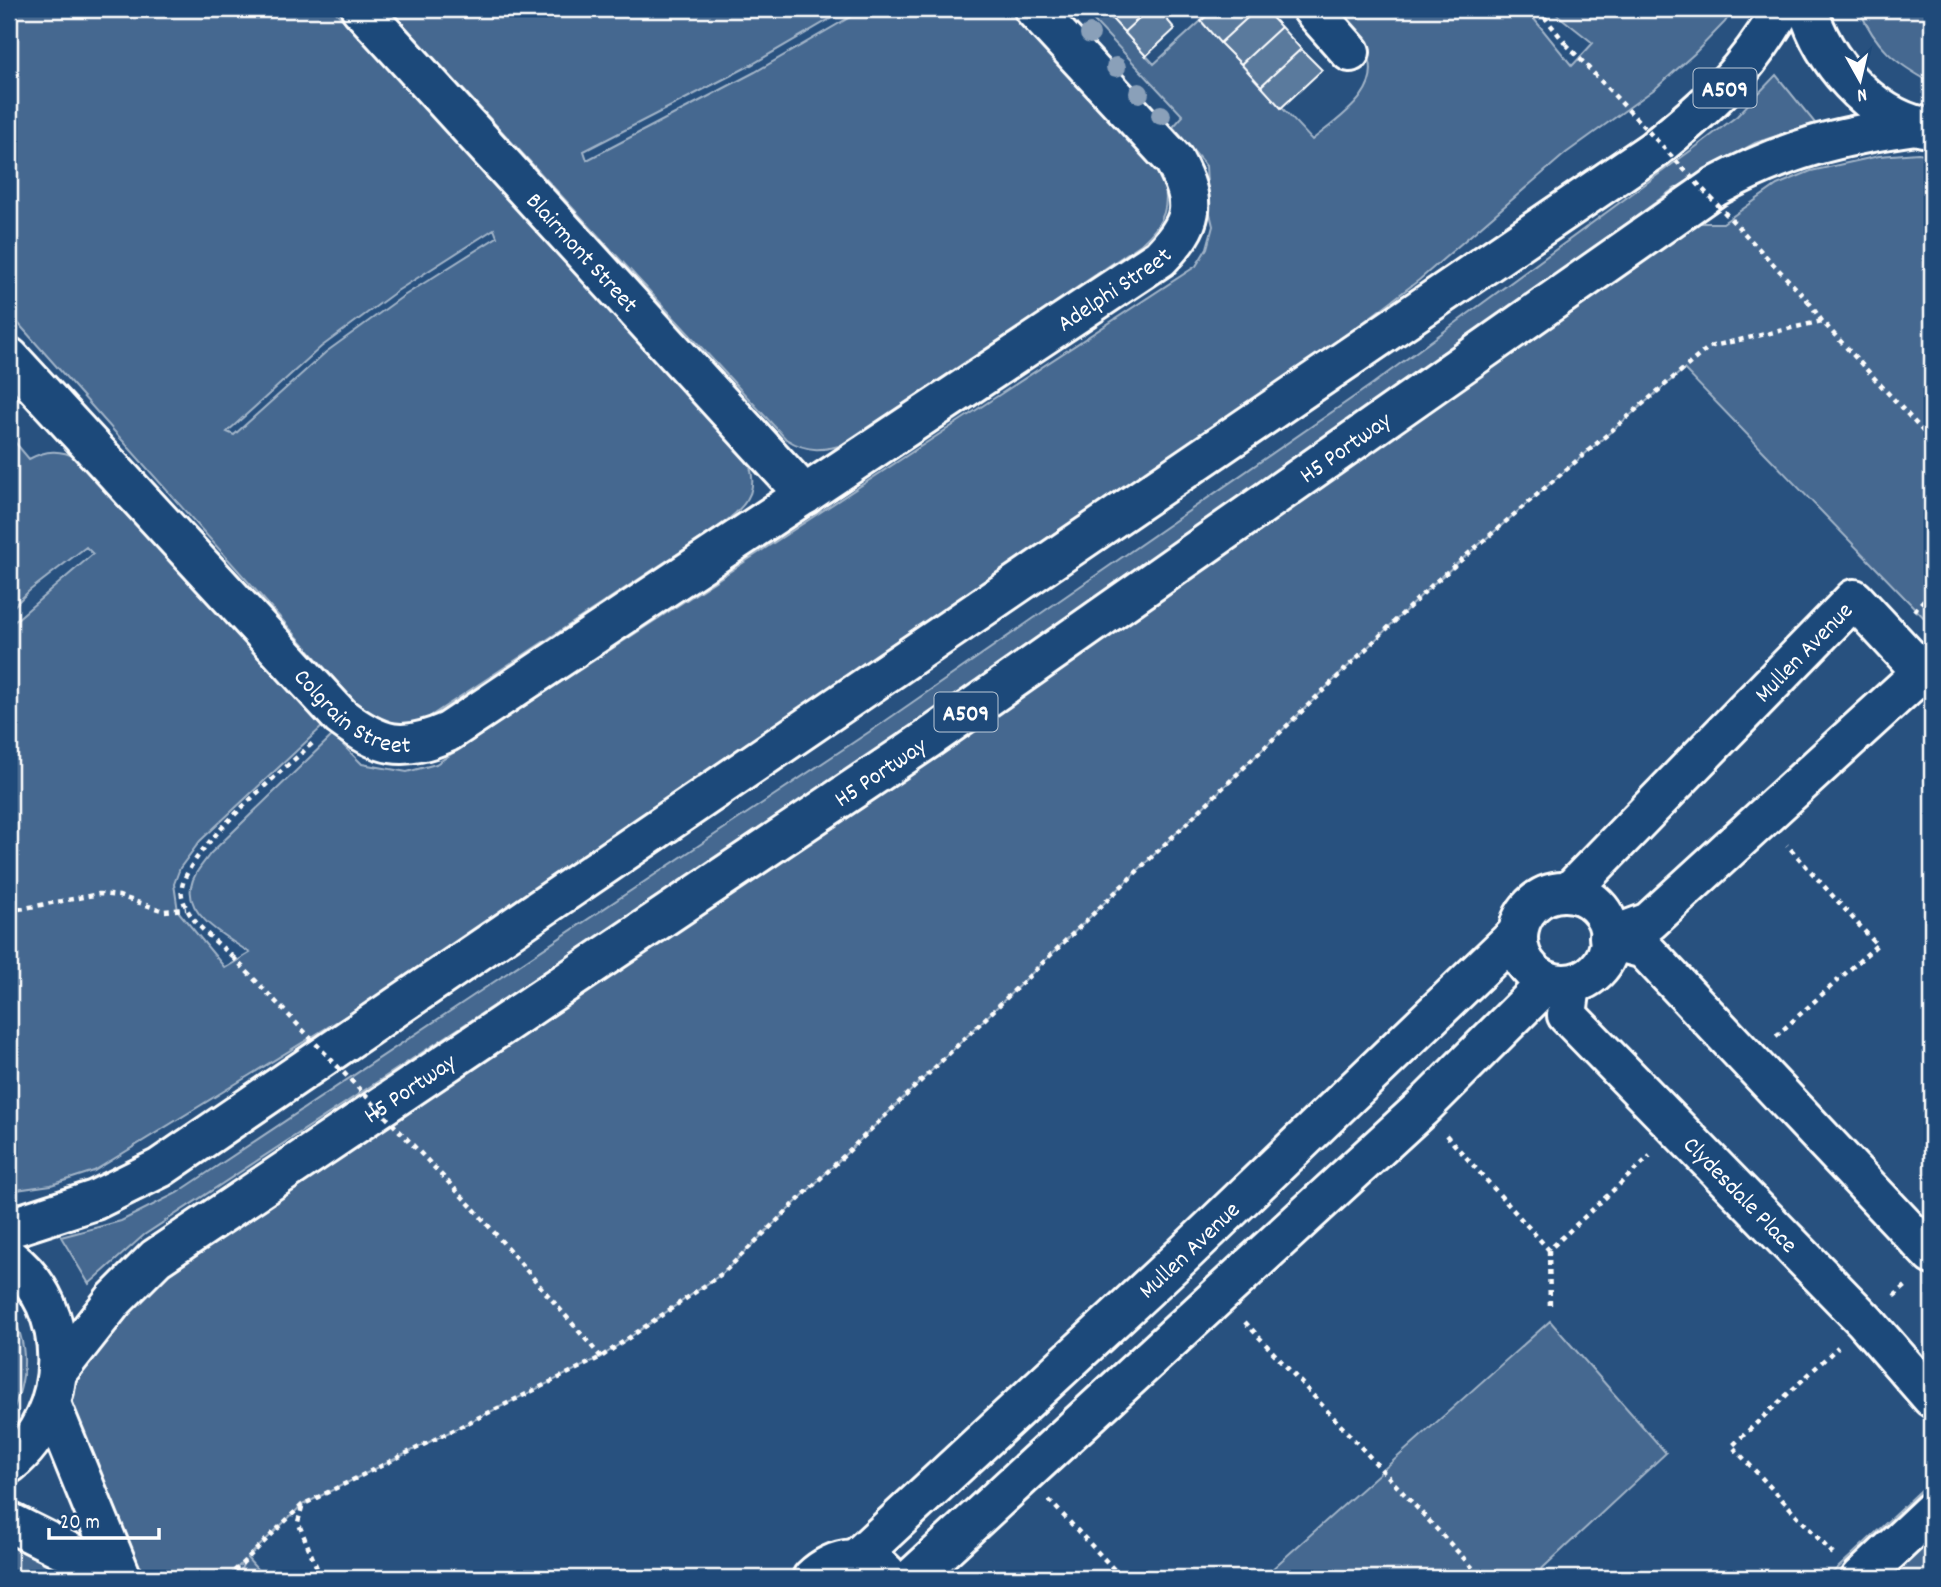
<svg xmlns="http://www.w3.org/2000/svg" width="1941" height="1587" font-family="Dekko,sans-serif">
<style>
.green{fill:#446890;stroke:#a2b4c8;stroke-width:2;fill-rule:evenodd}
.building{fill:#5a7a9d;stroke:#fff;stroke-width:2}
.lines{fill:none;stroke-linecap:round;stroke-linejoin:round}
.minor-casing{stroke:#fff;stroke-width:44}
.major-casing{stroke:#fff;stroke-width:44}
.path{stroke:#fff;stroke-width:4.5;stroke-dasharray:5 5;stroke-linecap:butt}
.minor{stroke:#1f4a7a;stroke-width:38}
.major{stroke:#1f4a7a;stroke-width:38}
.path-bridge{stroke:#fff;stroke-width:4.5;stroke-dasharray:5 5;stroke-linecap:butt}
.tree{fill:#8aa0b9}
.labels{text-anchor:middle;stroke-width:5;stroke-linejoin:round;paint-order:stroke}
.shield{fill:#1f4a7a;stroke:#bcc9d7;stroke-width:2}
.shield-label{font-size:23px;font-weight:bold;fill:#fff}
.street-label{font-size:24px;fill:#fff;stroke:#1f4a7a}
</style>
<rect width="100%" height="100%" fill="#28517f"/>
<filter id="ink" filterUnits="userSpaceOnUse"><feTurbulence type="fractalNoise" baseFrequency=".0143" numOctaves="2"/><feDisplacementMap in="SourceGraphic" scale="14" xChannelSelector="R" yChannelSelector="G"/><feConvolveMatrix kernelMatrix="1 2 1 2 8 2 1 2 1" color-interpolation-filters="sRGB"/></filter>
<g filter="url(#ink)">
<path class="green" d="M9 9H333L742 448C763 486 751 504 718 527L426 719C401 728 385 727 364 712L9 313ZM494 229 497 237 402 297 326 352 234 435 227 432 321 347 397 291Z
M389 9H847L751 65 584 151 587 160 755 72 864 9H1008L1162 174C1171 205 1165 223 1141 244L849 443C824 451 808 453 786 439Z
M1083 9H1103L1154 64 1201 21 1312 140C1336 120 1387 90 1366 51 1358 36 1346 25 1342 9H1526L1572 66 1593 43 1550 9H1733L1725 22 1694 54 1656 88 1566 153 1419 280 1265 397 445 955 94 1171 51 1185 9 1191V626L93 554 86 547 29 591 9 611V435L29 459C46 450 60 449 77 458L323 726 200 841 180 868 174 884 178 911 225 968 250 953C230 939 186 917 191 887 193 874 203 864 210 854L333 735 362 764 407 772 436 764 1196 266 1207 248 1213 226 1208 205 1206 166 1173 127 1183 116Z
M1859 9H1932V83C1895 63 1876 48 1859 9Z
M1776 75 1815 123 1755 143 1672 190C1178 561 660 896 144 1235L89 1284 61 1237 121 1221 177 1193 881 724 1371 385 1697 146 1737 116Z
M1918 153 1932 155V626L1684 369 1432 585 723 1273 601 1357 302 1505 247 1558 265 1578H237L245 1560 227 1578H122L58 1371 114 1300 1667 223H1723L1777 185 1811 171 1879 156Z
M9 1311C32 1346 26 1384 9 1419Z
M1550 1321 1666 1453 1532 1578H1262Z
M1932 1480V1578H1827Z
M9 1522 121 1578H9Z"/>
<path class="building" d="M1103 9H1149L1124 32Z
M1149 9H1158L1175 29 1146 56 1124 32Z
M1214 9H1257L1220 43 1201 21Z
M1257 9H1264L1281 27 1241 64 1220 43Z
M1281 27 1301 49 1261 86 1241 64Z
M1301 49 1322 70 1281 108 1261 86Z"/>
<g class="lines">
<defs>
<g id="minor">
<path id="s1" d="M361 9 805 495"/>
<path d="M1312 9 1350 52"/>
<path id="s2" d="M9 357 341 717C381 747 402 752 448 732L1160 258C1194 222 1198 205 1174 160L1034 9"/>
<path id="s3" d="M1570 891 1854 599 1922 672 1649 922 1609 937"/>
<circle cx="1564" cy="938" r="46"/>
<path d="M1610 940 1644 949 1932 1255"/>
<path id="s4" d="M1571 985 1567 1015 1865 1321 1932 1398"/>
<path d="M51 1404 122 1578"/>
<path d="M9 1522 121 1578"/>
<path id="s5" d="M857 1558 1182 1256 1517 934"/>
<path d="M812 1578C833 1557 870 1549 890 1578"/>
<path d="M912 1578 1422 1108 1548 982"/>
<path d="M1861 1578 1932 1511"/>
</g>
<g id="major">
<path d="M1808 9C1823 60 1869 115 1923 127"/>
<path d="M9 1228 95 1200 160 1168 1652 151C1710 104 1744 74 1782 9"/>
<path d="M9 1258C75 1309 72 1413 9 1464"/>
<path id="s6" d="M58 1371 114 1300 156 1258 928 739 1715 187C1786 149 1838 136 1916 125"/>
</g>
</defs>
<use href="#minor" class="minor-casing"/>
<use href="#major" class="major-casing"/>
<path class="path" d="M1538 9 1566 44
M1808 301 1822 321 1932 441
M1914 611 1932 591
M9 911 99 894 119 896 164 911 186 909
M233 957C215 940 188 922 182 896 173 860 287 767 315 741
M1776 1036 1877 945 1787 845
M1446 1135 1549 1250 1650 1156
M474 1209 601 1357
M1549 1250 1550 1309
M1894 1296 1908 1284
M1245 1322 1482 1578
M1049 1500 1122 1578
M302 1507 298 1522 321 1578
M1833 1554 1732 1446 1838 1347
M227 1578 302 1505 601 1357 723 1273 1432 585 1709 347 1822 321"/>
<use href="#minor" class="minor"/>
<use href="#major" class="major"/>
<path class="path-bridge" d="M1566 44 1808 301
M233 957 474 1209"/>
</g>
<g class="tree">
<circle cx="1090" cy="34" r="10"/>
<circle cx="1116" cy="67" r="10"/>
<circle cx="1139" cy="93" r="10"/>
<circle cx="1161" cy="115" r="10"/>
</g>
</g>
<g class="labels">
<g class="shield">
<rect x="1693.5" y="68.5" width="63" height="39" rx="5"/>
<rect x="934.5" y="692.5" width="63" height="39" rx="5"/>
</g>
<g class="shield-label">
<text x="1725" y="96">A509</text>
<text x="966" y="720">A509</text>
</g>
<g class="street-label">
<text dy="8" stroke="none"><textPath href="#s1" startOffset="329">Blairmont Street</textPath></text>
<text dy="8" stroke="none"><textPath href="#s2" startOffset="1405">Adelphi Street</textPath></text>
<text dy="8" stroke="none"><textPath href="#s6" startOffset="1589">H5 Portway</textPath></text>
<text dy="8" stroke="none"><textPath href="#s3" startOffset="334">Mullen Avenue</textPath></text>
<text dy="8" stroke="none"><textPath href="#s2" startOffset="497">Colgrain Street</textPath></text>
<text dy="8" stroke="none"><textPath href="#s6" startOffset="1022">H5 Portway</textPath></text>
<text dy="8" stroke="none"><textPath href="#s6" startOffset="455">H5 Portway</textPath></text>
<text dy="8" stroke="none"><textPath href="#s4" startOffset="280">Clydesdale Place</textPath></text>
<text dy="8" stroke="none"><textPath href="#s5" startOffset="453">Mullen Avenue</textPath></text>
</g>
</g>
<rect width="1941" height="1587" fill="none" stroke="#1f4a7a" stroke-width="35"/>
<rect x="18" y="18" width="1906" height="1552" fill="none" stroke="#fff" stroke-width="2.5" filter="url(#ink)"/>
<g transform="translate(1860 80) rotate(172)" stroke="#1f4a7a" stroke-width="5" paint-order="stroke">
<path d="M0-5L12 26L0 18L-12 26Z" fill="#ffffff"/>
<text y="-10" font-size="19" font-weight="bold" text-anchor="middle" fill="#ffffff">N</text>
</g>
<path d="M49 1528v10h110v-10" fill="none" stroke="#ffffff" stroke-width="3.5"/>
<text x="60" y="1528" font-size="21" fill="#ffffff" stroke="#1f4a7a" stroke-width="5" paint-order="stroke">20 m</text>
</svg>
